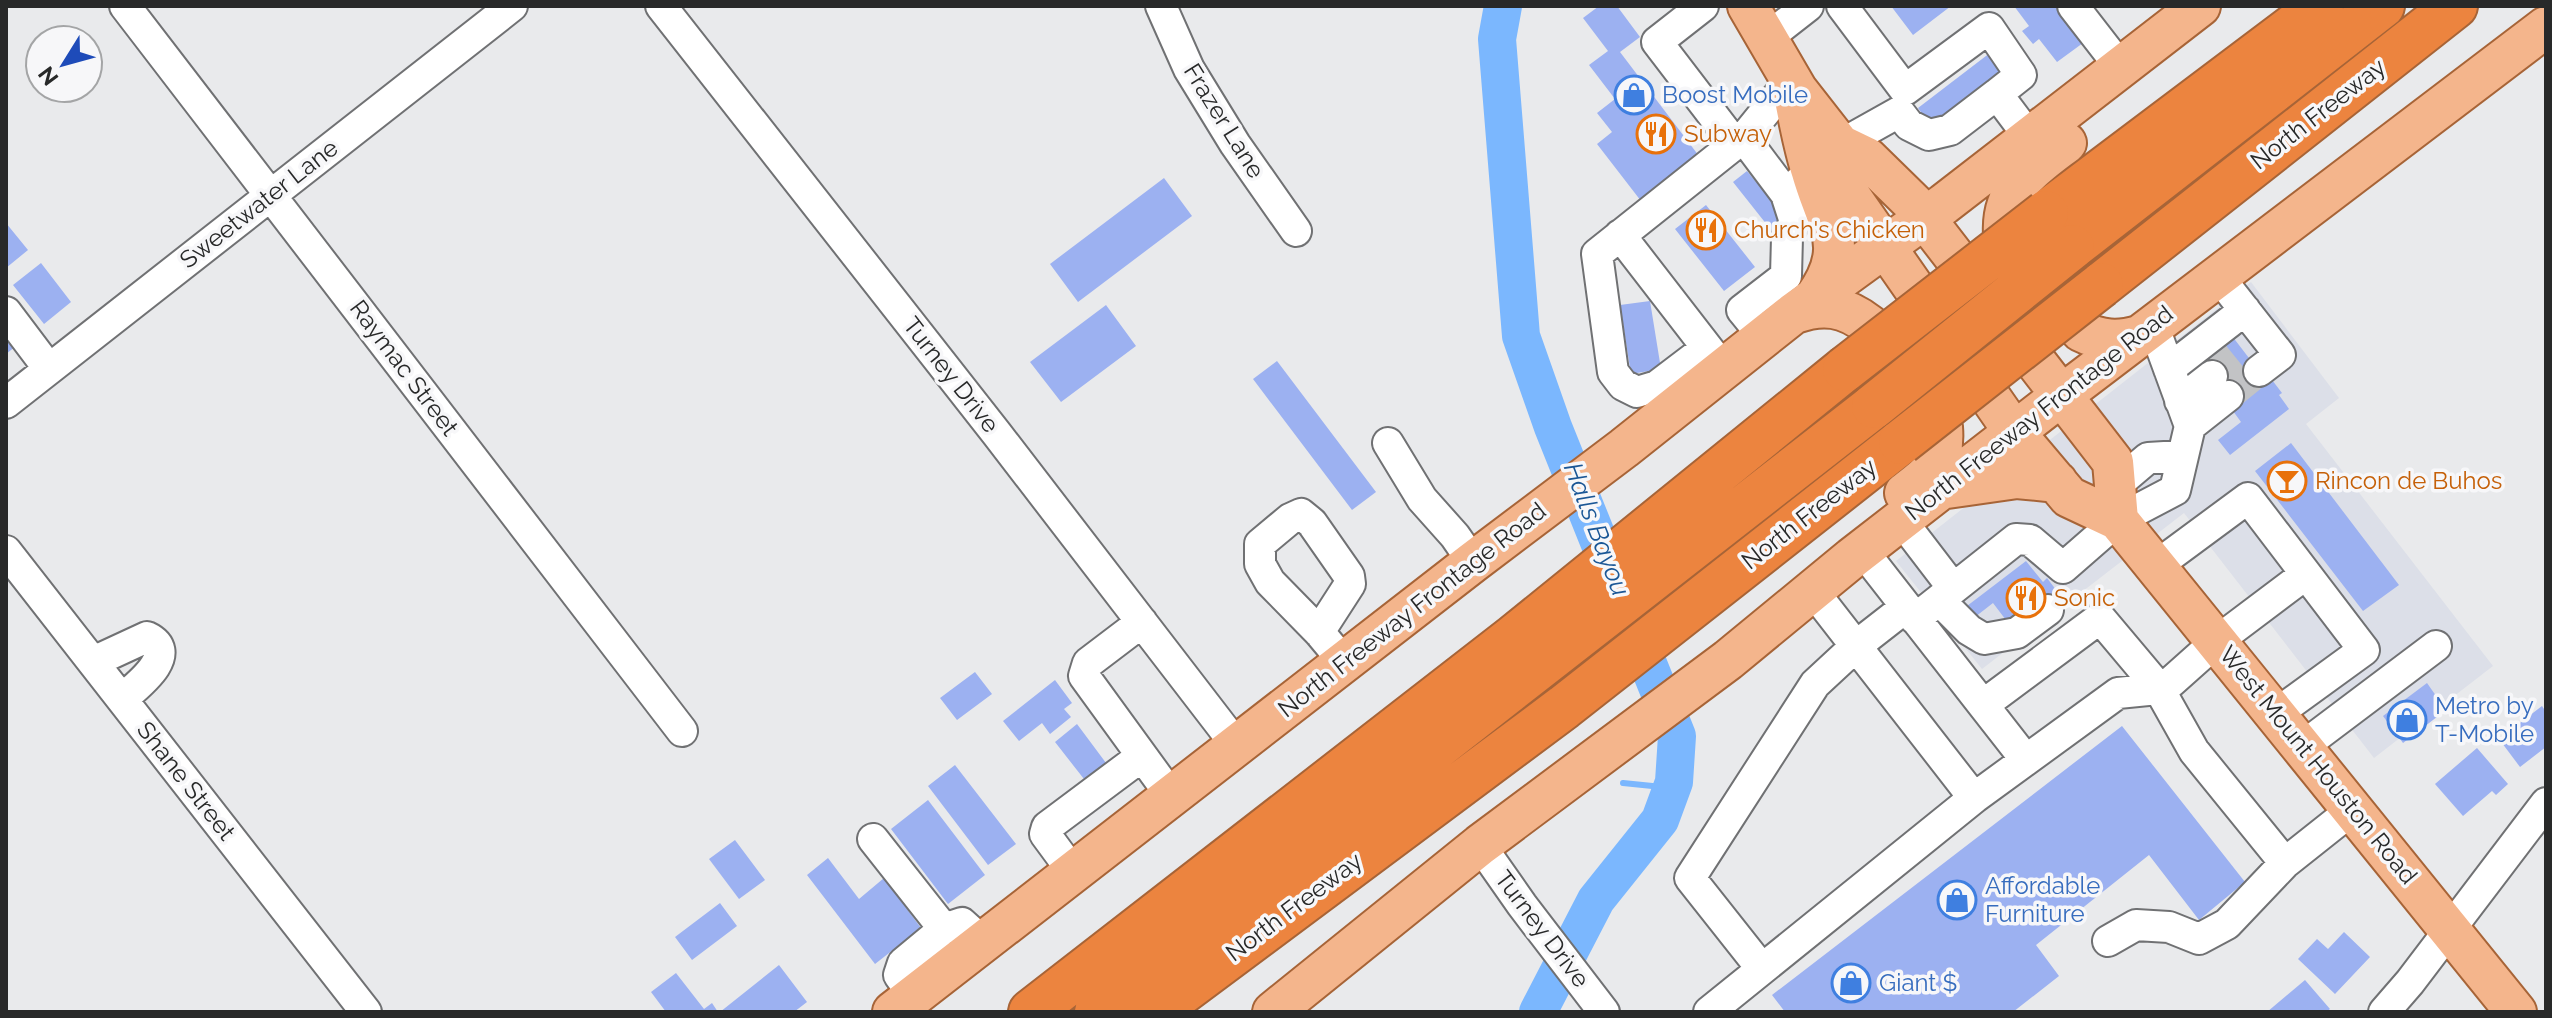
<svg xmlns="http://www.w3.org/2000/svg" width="2552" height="1018" font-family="Raleway,sans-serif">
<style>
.built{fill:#dcdfe8}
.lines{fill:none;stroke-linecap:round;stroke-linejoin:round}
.stream{stroke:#7bb7fe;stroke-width:6}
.river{stroke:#7bb7fe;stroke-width:38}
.building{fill:#9cb1f1}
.minor-tunnel{stroke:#c2c3c5;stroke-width:30;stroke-dasharray:30 15;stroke-linecap:butt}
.minor-casing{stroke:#707173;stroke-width:34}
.major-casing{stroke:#a76437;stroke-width:44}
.highway-casing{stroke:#a76437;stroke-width:48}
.minor{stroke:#fff;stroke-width:30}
.major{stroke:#f4b58c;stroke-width:40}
.highway{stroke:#ec843f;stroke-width:44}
.highway-bridge-casing{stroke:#a76437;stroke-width:48;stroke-linecap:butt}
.highway-bridge{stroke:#ec843f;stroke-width:44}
.labels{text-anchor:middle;stroke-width:7;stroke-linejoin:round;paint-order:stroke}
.shop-label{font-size:24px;fill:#366cbe;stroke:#f7f7f9;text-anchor:start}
.street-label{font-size:24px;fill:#282929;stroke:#f7f7f9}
.food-label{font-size:24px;fill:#c56008;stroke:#f7f7f9;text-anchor:start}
.water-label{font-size:26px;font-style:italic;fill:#1b5796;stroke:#f7f7f9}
</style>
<rect width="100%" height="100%" fill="#e9eaec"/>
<path class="built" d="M2251 282 2339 398 2306 424 2493 666 2374 758 2184 513 1982 669 1896 561Z"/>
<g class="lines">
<path class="stream" d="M1623 783 1672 788"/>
<path class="river" d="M1503 6 1497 39 1521 336 1553 427 1677 736 1674 782 1660 820 1596 900 1538 1012"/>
</g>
<path class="building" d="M1599 6H1617L1640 37 1620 52 1699 156 1641 201 1597 144 1612 132 1597 113 1615 99 1589 65 1608 51 1583 18Z
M1891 6H1951L1913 35Z
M2014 6H2059L2083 43 2057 62 2039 39 2033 44 2022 31 2029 26Z
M1999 46 2013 67 1933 129 1918 108Z
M1747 171 1790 223 1775 235 1733 182Z
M1164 178 1192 216 1078 302 1050 264Z
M1706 205 1755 267 1724 291 1675 229Z
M6 223 28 250 6 268Z
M41 263 71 302 44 324 13 285Z
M1650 301 1661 369 1631 374 1620 305Z
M1106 305 1136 346 1061 402 1030 362Z
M6 323 21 342 6 354Z
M2229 332 2265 379 2269 376 2282 393 2279 395 2289 409 2230 455 2218 440 2241 422 2233 411 2237 408 2197 356Z
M1277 361 1376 492 1352 510 1253 379Z
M2291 443 2399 585 2363 611 2255 471Z
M2026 561 2043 582 2047 578 2066 603 2051 614 2012 628 1993 603 1975 617 1967 606Z
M975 672 992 694 957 720 940 698Z
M1055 680 1072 703 1064 709 1071 717 1050 734 1042 723 1019 741 1003 721Z
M2427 683 2446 710 2403 743 2383 716Z
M2542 706 2546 712V747L2520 767 2499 739Z
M1077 724 1112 771 1091 788 1055 742Z
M2122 726 2245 882 2199 920 2149 855 2036 945 2059 976 2013 1012H1785L1772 995Z
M2477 748 2508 784 2496 795 2492 791 2463 816 2435 784Z
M955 765 1016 844 988 865 928 786Z
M928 800 985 875 948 904 891 829Z
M735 840 765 880 739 899 709 859Z
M828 858 859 899 884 878 921 928 875 964 807 875Z
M720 903 737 926 692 960 675 937Z
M2344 932 2370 957 2335 994 2298 959 2317 939 2328 949Z
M779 965 807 1002 794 1012H720Z
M676 973 704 1009 712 1003 718 1012H666L651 992Z
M2305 980 2330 1009 2326 1012H2267Z"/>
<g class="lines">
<path class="minor-tunnel" d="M2212 376 2243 351
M2228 396 2259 371"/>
<defs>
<path id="minor" d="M125 6 682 731
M661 6 997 434 1237 746
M1161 6 1189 69 1235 144 1296 231
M1703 6 1657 42 1735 144 1597 254 1613 372 1623 385 1637 392 1657 386 1707 348
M1842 6 1905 90 1989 28 2021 75 1997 94 2030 138
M2073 6 2121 68
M1776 31 1808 6
M1744 138 1786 194 1795 222 1787 237 1786 276 1742 310 1764 337
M1735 144 1744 138 1791 80
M1786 194 1840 145 1899 112 1909 125 1929 135 1950 130 1997 94
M1620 235 1719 363
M2218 276 2280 355 2259 371
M6 312 49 369
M2169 369 2245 310
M2180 401 2212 376
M6 403 512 6
M2190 426 2228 396
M1388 443 1422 499 1455 536 1473 562
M2115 486 2148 458 2181 456
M1901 520 1953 588
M1862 550 1983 705 2100 618 2158 687 2194 751 2285 863 2353 809
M6 551 366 1012
M2156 566 2248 498 2364 650 2276 714
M1939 600 1969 630 1984 639 2017 633 2048 610
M1915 619 2016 539 2030 540 2063 568 2118 520 2175 490 2190 426 2153 325
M1142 622 1088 663 1084 676 1172 797
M1319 632 1350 584 1349 576 1312 523 1301 514 1290 519 1260 544V564L1270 582 1319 632 1344 662
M93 662 147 637C181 653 137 686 122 699
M1983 705 2026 760
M2302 747 2436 646
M1974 798 2118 693 2148 690 2171 682 2217 641 2306 574
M873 839 944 929
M1480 845 1522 905 1604 1012
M1073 872 1045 834 1047 827 1142 756
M2108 941 2136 925 2169 927 2199 939 2227 924 2285 863
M1762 969 1690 878 1815 684 1856 646 1906 607
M914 996 899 975 903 963 944 929 962 923 983 942
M1709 1012 1974 798 1813 591
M2384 1012 2410 982 2546 803"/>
<path id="major" d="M1748 6 1797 90 1840 145 1867 158 1913 203 2113 462 2118 520
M1794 94C1799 120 1804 147 1812 172 1827 225 1852 247 1814 299
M2066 143C2033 168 2001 188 2004 234L2081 331C2101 341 2118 342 2139 336
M1840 145 1836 176 2015 433 2069 497 2118 520 2516 1012
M1795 313C1823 303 1845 306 1869 325L1942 427C1945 464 1933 472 1905 493
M1947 488 2017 478 2057 482
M893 1012 1473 562 1624 448 1794 313 1944 204 2200 6
M1273 1012 1480 845 1728 660 1852 558 2062 395 2546 27"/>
<path id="highway" d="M2046 213 2321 6
M2072 247 2382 6
M2101 285 2455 6
M1031 1012 1513 638 1845 369
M1097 1012 1874 406
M1155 1012 1564 707 1901 442"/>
</defs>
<use href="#minor" class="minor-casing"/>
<use href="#major" class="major-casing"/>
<use href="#highway" class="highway-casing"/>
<use href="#minor" class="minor"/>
<use href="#major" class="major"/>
<use href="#highway" class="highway"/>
<defs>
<path id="highway-bridge" d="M1845 369 2046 213
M1874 406 2072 247
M1901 442 2101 285"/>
</defs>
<use href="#highway-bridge" class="highway-bridge-casing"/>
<use href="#highway-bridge" class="highway-bridge"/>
</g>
<defs>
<symbol id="shop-ring" viewBox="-11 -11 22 22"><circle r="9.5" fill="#f7f7f9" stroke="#3f7fe0" stroke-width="1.5"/><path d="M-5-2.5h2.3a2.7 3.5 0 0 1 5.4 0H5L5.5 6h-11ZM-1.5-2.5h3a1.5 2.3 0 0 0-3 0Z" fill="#3f7fe0"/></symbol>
<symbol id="restaurant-ring" viewBox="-11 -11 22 22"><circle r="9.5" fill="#f7f7f9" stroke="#e8710a" stroke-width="1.5"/><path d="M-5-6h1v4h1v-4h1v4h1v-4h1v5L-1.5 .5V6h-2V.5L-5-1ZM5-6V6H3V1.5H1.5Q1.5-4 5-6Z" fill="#e8710a"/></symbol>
<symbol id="bar-ring" viewBox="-11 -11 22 22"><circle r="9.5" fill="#f7f7f9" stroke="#e8710a" stroke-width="1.5"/><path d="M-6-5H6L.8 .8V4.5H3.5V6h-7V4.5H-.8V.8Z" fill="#e8710a"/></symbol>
</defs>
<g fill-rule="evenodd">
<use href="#shop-ring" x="1612" y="73" width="44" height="44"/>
<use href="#restaurant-ring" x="1634" y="112" width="44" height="44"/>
<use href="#restaurant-ring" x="1684" y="208" width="44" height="44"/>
<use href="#bar-ring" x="2265" y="459" width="44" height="44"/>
<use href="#restaurant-ring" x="2004" y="576" width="44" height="44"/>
<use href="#shop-ring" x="2385" y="698" width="44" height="44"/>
<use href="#shop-ring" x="1935" y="878" width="44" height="44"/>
<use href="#shop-ring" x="1829" y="961" width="44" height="44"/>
</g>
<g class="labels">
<g class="shop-label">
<text x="1662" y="103">Boost Mobile</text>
<text x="2435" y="714">Metro by<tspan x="2435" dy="28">T-Mobile</tspan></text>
<text x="1985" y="894">Affordable<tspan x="1985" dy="28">Furniture</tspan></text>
<text x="1879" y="991">Giant $</text>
</g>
<g class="street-label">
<text transform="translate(2318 114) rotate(-38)" y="8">North Freeway</text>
<text transform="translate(1224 121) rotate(58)" y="8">Frazer Lane</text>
<text transform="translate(259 204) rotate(-38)" y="8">Sweetwater Lane</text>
<text transform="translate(404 368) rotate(53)" y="8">Raymac Street</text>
<text transform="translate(951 375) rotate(52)" y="8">Turney Drive</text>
<text transform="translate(2039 413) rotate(-38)" y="8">North Freeway Frontage Road</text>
<text transform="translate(1809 514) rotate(-38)" y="8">North Freeway</text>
<text transform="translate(1412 610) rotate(-38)" y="8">North Freeway Frontage Road</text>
<text transform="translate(2318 765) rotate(51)" y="8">West Mount Houston Road</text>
<text transform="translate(186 781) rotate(52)" y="8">Shane Street</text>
<text transform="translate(1294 907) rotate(-37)" y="8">North Freeway</text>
<text transform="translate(1542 929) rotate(53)" y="8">Turney Drive</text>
</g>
<g class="food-label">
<text x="1684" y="142">Subway</text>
<text x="1734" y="238">Church's Chicken</text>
<text x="2315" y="489">Rincon de Buhos</text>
<text x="2054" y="606">Sonic</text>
</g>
<g class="water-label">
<text transform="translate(1597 529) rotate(69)" y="9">Halls Bayou</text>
</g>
</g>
<rect width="2552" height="1018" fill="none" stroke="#282929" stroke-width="16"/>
<g transform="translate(64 64) rotate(233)"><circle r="38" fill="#f7f7f9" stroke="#a4a5a6" stroke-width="2"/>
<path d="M0-6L14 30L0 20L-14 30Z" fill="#1e4bb9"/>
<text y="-12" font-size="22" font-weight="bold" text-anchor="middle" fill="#282929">N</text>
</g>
</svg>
